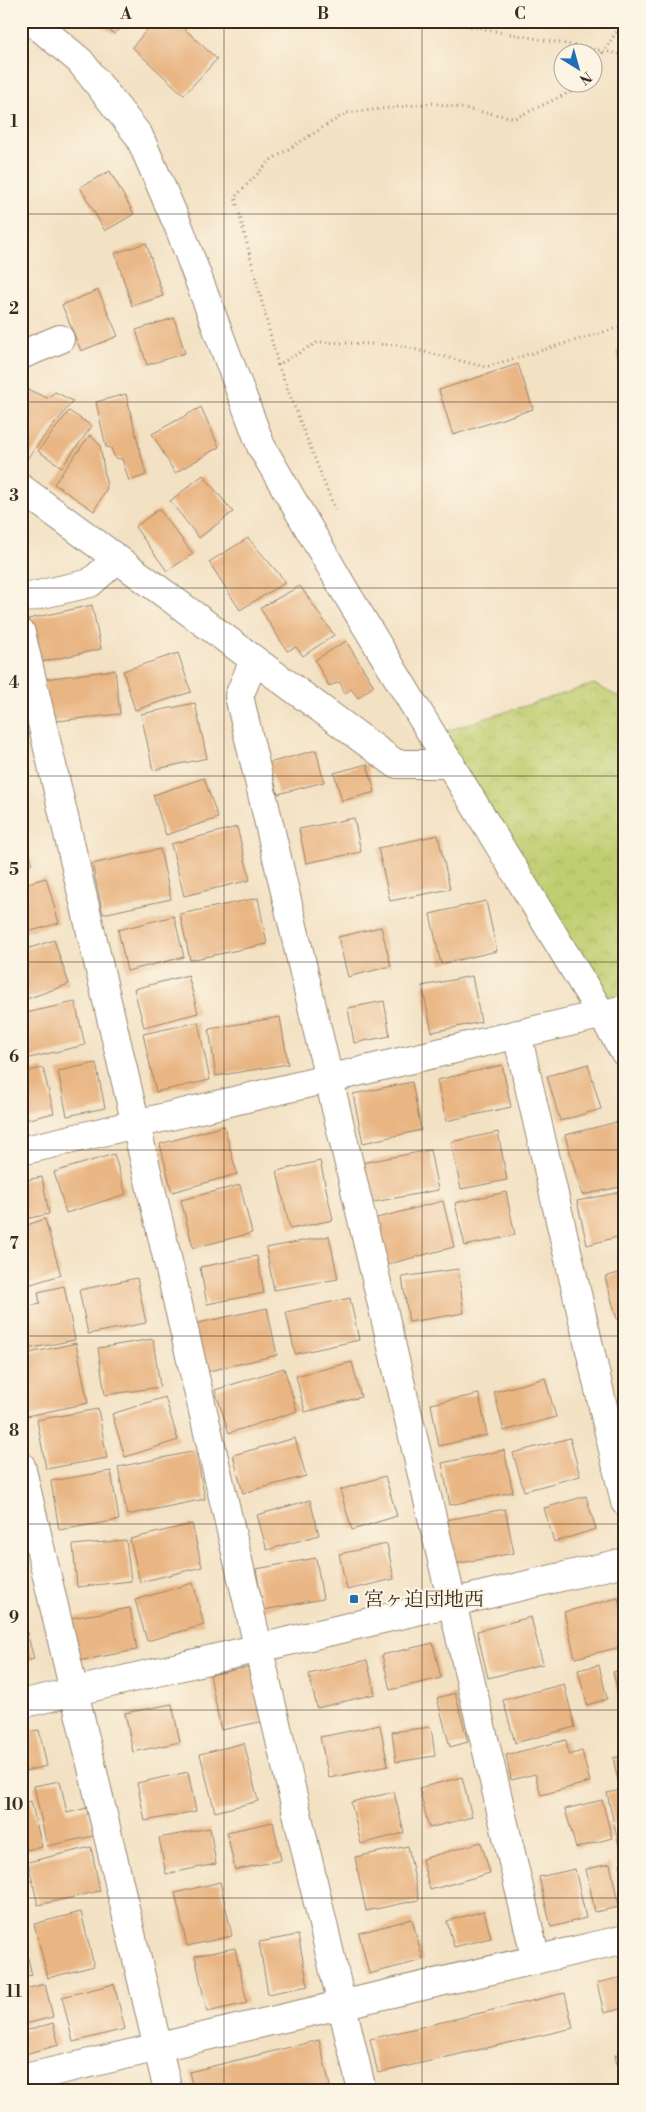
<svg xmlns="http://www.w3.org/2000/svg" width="646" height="2112" font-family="'Libre Bodoni','Noto Serif JP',serif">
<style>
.park{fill:url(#park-crowns);stroke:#7d7c47}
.building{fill:#e9b583}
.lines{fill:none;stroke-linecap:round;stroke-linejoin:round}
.minor-casing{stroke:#978670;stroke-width:30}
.tertiary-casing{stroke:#978670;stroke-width:30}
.path{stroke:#978670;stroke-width:3;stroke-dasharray:1 4;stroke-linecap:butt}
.minor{stroke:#fff;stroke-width:28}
.tertiary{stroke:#fff;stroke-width:28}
.path-bridge{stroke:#978670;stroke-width:3;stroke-dasharray:1 4;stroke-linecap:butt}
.grid{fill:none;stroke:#3b2a1e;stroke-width:1;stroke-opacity:0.55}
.poi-dot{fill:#1f6fb2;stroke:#fcf5e5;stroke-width:2}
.labels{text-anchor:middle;stroke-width:4.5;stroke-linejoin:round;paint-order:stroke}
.poi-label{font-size:20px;fill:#3b2a1e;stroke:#fcf5e5;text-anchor:start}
.neatline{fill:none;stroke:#3b2a1e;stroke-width:2}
.grid-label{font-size:16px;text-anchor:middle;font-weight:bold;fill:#3b2a1e}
</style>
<defs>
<pattern id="park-crowns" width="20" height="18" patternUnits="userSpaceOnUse" patternTransform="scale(1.25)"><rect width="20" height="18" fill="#bfce70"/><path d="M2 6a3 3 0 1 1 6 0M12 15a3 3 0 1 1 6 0" fill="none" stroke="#a5b161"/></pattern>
</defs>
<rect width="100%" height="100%" fill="#fcf5e5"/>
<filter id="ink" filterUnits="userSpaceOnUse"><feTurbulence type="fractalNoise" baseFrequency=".02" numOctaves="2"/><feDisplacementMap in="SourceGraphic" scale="10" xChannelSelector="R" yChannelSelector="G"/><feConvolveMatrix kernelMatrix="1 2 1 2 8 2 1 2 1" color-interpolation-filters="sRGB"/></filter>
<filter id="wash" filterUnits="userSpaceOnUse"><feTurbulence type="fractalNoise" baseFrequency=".0096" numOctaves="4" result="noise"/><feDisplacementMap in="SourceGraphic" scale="20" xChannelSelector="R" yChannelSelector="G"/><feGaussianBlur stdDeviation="1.12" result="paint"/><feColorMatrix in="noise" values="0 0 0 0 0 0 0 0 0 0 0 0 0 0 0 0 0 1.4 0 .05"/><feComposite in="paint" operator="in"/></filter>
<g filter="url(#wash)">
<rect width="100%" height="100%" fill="#f3e1c3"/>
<path class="park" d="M594 684 625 700V1009L601 1014 433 735Z"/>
<g id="blocks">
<path class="building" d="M93 21H127L115 34Z
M155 21H176L217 59 184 95 132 47Z
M110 171 134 214 105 231 80 187Z
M146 243 163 296 132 306 115 253Z
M98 290 118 336 81 351 62 305Z
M174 318 185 353 147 365 136 330Z
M625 348V377H624L616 350Z
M518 364 533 409 453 435 439 390Z
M29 390 47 398 55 392 73 401 21 466V398Z
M126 394 146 475 129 481 122 459 115 458 111 448 106 447 96 402Z
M201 407 219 447 175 473 152 434Z
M69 411 92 426 62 467 38 451Z
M90 435 100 445 107 488 94 511 54 484Z
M203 475 233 512 199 538 170 501Z
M159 509 193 554 167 571 135 527Z
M248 538 286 582 240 610 209 562Z
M300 586 334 635 303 656 296 647 287 651 260 608Z
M92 605 101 649 37 663 28 619Z
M346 641 374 686 358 698 351 689 345 694 340 682 329 686 315 660Z
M178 653 191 692 135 710 123 671Z
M115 670 120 714 48 722 44 679Z
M195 703 207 758 153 770 141 714Z
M316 750 324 782 278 794 269 763Z
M367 764 375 792 342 801 334 773Z
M204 778 218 818 166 835 153 795Z
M354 818 361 852 306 863 299 829Z
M23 826 32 864 21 867V827Z
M237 827 250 880 184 896 171 844Z
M438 835 450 889 390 901 378 848Z
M160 849 171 899 103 914 92 864Z
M46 878 59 923 21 934V885Z
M258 898 267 944 190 960 180 914Z
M486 901 497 951 441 964 430 914Z
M174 916 184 957 127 971 118 930Z
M381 927 391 966 348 977 338 937Z
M54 940 69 984 21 1001V951Z
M188 975 198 1013 144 1027 134 989Z
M472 976 481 1022 432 1032 422 986Z
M384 1001 390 1036 354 1043 348 1008Z
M75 1002 85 1045 21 1060V1014Z
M280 1017 288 1064 216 1076 209 1029Z
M198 1022 210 1080 156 1092 143 1034Z
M96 1063 105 1108 67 1116 58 1071Z
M588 1064 601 1109 560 1121 547 1076Z
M502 1065 511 1107 446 1121 437 1080Z
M43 1068 54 1113 21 1121V1073Z
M412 1082 421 1130 363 1143 353 1094Z
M625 1120V1186L582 1195 565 1135Z
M224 1126 237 1174 172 1192 160 1144Z
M498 1132 507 1180 461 1189 451 1142Z
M430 1150 438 1190 369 1203 361 1163Z
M114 1154 126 1194 66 1213 54 1172Z
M320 1161 333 1220 290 1229 277 1171Z
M42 1177 49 1214 21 1220V1181Z
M240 1185 252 1233 193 1248 181 1200Z
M506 1192 515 1235 465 1246 455 1203Z
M621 1192 625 1216V1235L587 1245 577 1201Z
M443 1201 454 1247 385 1265 373 1219Z
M45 1219 61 1275 21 1287V1227Z
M329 1236 338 1279 274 1290 266 1248Z
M257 1256 264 1293 207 1304 200 1267Z
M458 1269 464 1313 409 1322 402 1277Z
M625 1271V1317L617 1319 605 1277Z
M137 1278 146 1323 88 1334 79 1290Z
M64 1286 75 1340 21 1350V1308L40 1304 38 1292Z
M350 1298 359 1340 295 1354 286 1312Z
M267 1308 277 1355 205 1372 194 1324Z
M153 1339 160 1387 105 1395 98 1348Z
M76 1343 88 1403 27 1416 21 1388V1355Z
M352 1362 361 1397 305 1412 296 1376Z
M284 1368 297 1411 229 1433 215 1390Z
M545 1378 556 1417 504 1431 494 1392Z
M479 1394 487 1435 439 1446 431 1404Z
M165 1397 178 1440 125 1457 112 1414Z
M98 1409 107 1458 46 1469 37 1420Z
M295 1438 306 1476 243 1493 233 1455Z
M570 1438 580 1476 524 1491 513 1453Z
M504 1450 513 1492 450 1505 442 1463Z
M196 1451 205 1499 127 1515 118 1467Z
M111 1471 119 1520 59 1530 51 1481Z
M385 1476 397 1516 352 1530 340 1490Z
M586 1496 596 1529 554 1542 544 1508Z
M310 1500 319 1535 267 1550 257 1515Z
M505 1509 514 1553 455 1564 446 1520Z
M192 1524 202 1567 140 1582 130 1539Z
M126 1540 131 1581 77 1587 73 1545Z
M387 1544 394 1579 347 1590 339 1554Z
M316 1558 323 1599 263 1610 256 1569Z
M21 1577 27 1601 21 1602Z
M193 1583 204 1625 147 1641 135 1600Z
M618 1598 625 1623V1646L575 1658 564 1612Z
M130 1608 137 1650 78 1661 71 1618Z
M21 1609 34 1659 21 1662Z
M531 1617 543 1664 488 1678 477 1631Z
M433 1643 441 1678 390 1690 382 1655Z
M367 1660 375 1694 317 1708 309 1674Z
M599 1665 607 1699 587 1705 578 1670Z
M255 1666 265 1721 221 1730 210 1675Z
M625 1669V1708L622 1709 613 1672Z
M564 1684 575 1727 515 1743 503 1700Z
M455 1693 468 1742 450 1747 437 1698Z
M172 1704 180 1742 133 1752 125 1713Z
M380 1725 388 1766 329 1778 320 1737Z
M431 1727 435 1756 396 1762 392 1732Z
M39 1730 47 1766 21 1772V1733Z
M566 1740 569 1755 582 1751 590 1782 541 1795 535 1774 511 1780 506 1755Z
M244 1743 258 1801 215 1812 200 1754Z
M625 1755V1779L618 1781 613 1758Z
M188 1772 196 1811 145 1821 137 1783Z
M462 1777 472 1817 429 1828 419 1788Z
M60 1781 67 1813 87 1808 93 1836 47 1846 34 1786Z
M625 1789V1845L619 1846 607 1793Z
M394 1792 404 1833 361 1844 351 1802Z
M602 1800 612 1838 576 1848 565 1809Z
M31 1801 42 1847 21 1851V1803Z
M273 1822 281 1860 235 1870 227 1832Z
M210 1828 216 1864 166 1874 159 1838Z
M481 1842 490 1873 430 1890 422 1859Z
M408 1846 419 1900 366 1911 355 1857Z
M91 1847 100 1891 38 1905 28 1862Z
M625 1863V1878H624L620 1864Z
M610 1864 619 1907 595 1912 586 1869Z
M575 1869 586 1918 551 1927 539 1877Z
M220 1882 232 1936 187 1946 175 1893Z
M484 1911 491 1938 454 1947 447 1921Z
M81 1912 94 1966 48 1978 34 1924Z
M412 1919 423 1960 369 1974 359 1933Z
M21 1930 32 1975 21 1977Z
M298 1935 308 1986 268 1994 259 1942Z
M235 1948 247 2003 207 2012 195 1956Z
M625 1976V2008L604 2013 597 1983Z
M45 1984 53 2017 21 2025V1990Z
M114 1984 125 2029 73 2042 62 1997Z
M565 1993 573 2028 378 2073 370 2039Z
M53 2023 59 2045 25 2054 21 2032Z
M319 2040 330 2086 310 2091H194L189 2072Z
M625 2053V2083L621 2084 615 2055Z
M105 2085 107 2091H80L79 2090Z"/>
</g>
</g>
<g filter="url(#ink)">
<use href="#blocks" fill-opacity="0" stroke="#978670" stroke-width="1"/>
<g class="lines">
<defs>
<path id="minor" d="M21 355 60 339
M21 488 396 764H451
M21 633 362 2091
M254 660 239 696 536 1960
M517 1034 625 1502
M21 1151 625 1009
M21 1466 168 2091
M21 2079 625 1939"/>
<path id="tertiary" d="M32 21 80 61 139 136 180 230 261 446 345 591 625 1053
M21 599 90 583 117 559
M21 1704 625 1562"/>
</defs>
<use href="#minor" class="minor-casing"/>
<use href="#tertiary" class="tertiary-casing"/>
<path class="path" d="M441 21 625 55
M613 37 621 26
M594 67V66
M278 365 235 197 271 160 346 113 433 103 515 118 579 88 583 82
M335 510 278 365 318 342 397 345 486 367 620 327"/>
<use href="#minor" class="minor"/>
<use href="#tertiary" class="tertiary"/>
<path class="path-bridge" d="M594 66 613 37"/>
</g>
</g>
<path class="grid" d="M224 21V2091M422 21V2091M21 214H625M21 402H625M21 588H625M21 776H625M21 962H625M21 1150H625M21 1336H625M21 1524H625M21 1710H625M21 1898H625"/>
<rect class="poi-dot" x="349" y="1594" width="10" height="10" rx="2.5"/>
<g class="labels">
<g class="poi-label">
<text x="364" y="1606">宮ヶ迫団地西</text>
</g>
</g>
<rect width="646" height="2112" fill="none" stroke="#fcf5e5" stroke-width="55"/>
<g transform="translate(578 68) rotate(143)"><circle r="24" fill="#fcf5e5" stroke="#afa495"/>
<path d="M0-4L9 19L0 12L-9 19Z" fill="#1f6fb2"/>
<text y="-8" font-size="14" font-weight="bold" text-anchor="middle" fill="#3b2a1e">N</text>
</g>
<rect x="28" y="28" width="590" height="2056" class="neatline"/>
<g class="grid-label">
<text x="126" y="19">A</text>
<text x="323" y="19">B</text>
<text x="520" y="19">C</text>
<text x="14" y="127">1</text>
<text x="14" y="314">2</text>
<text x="14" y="501">3</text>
<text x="14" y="688">4</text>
<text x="14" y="875">5</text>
<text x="14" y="1062">6</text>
<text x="14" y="1249">7</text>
<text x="14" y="1436">8</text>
<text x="14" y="1623">9</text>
<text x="14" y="1810">10</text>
<text x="14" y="1997">11</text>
</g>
</svg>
